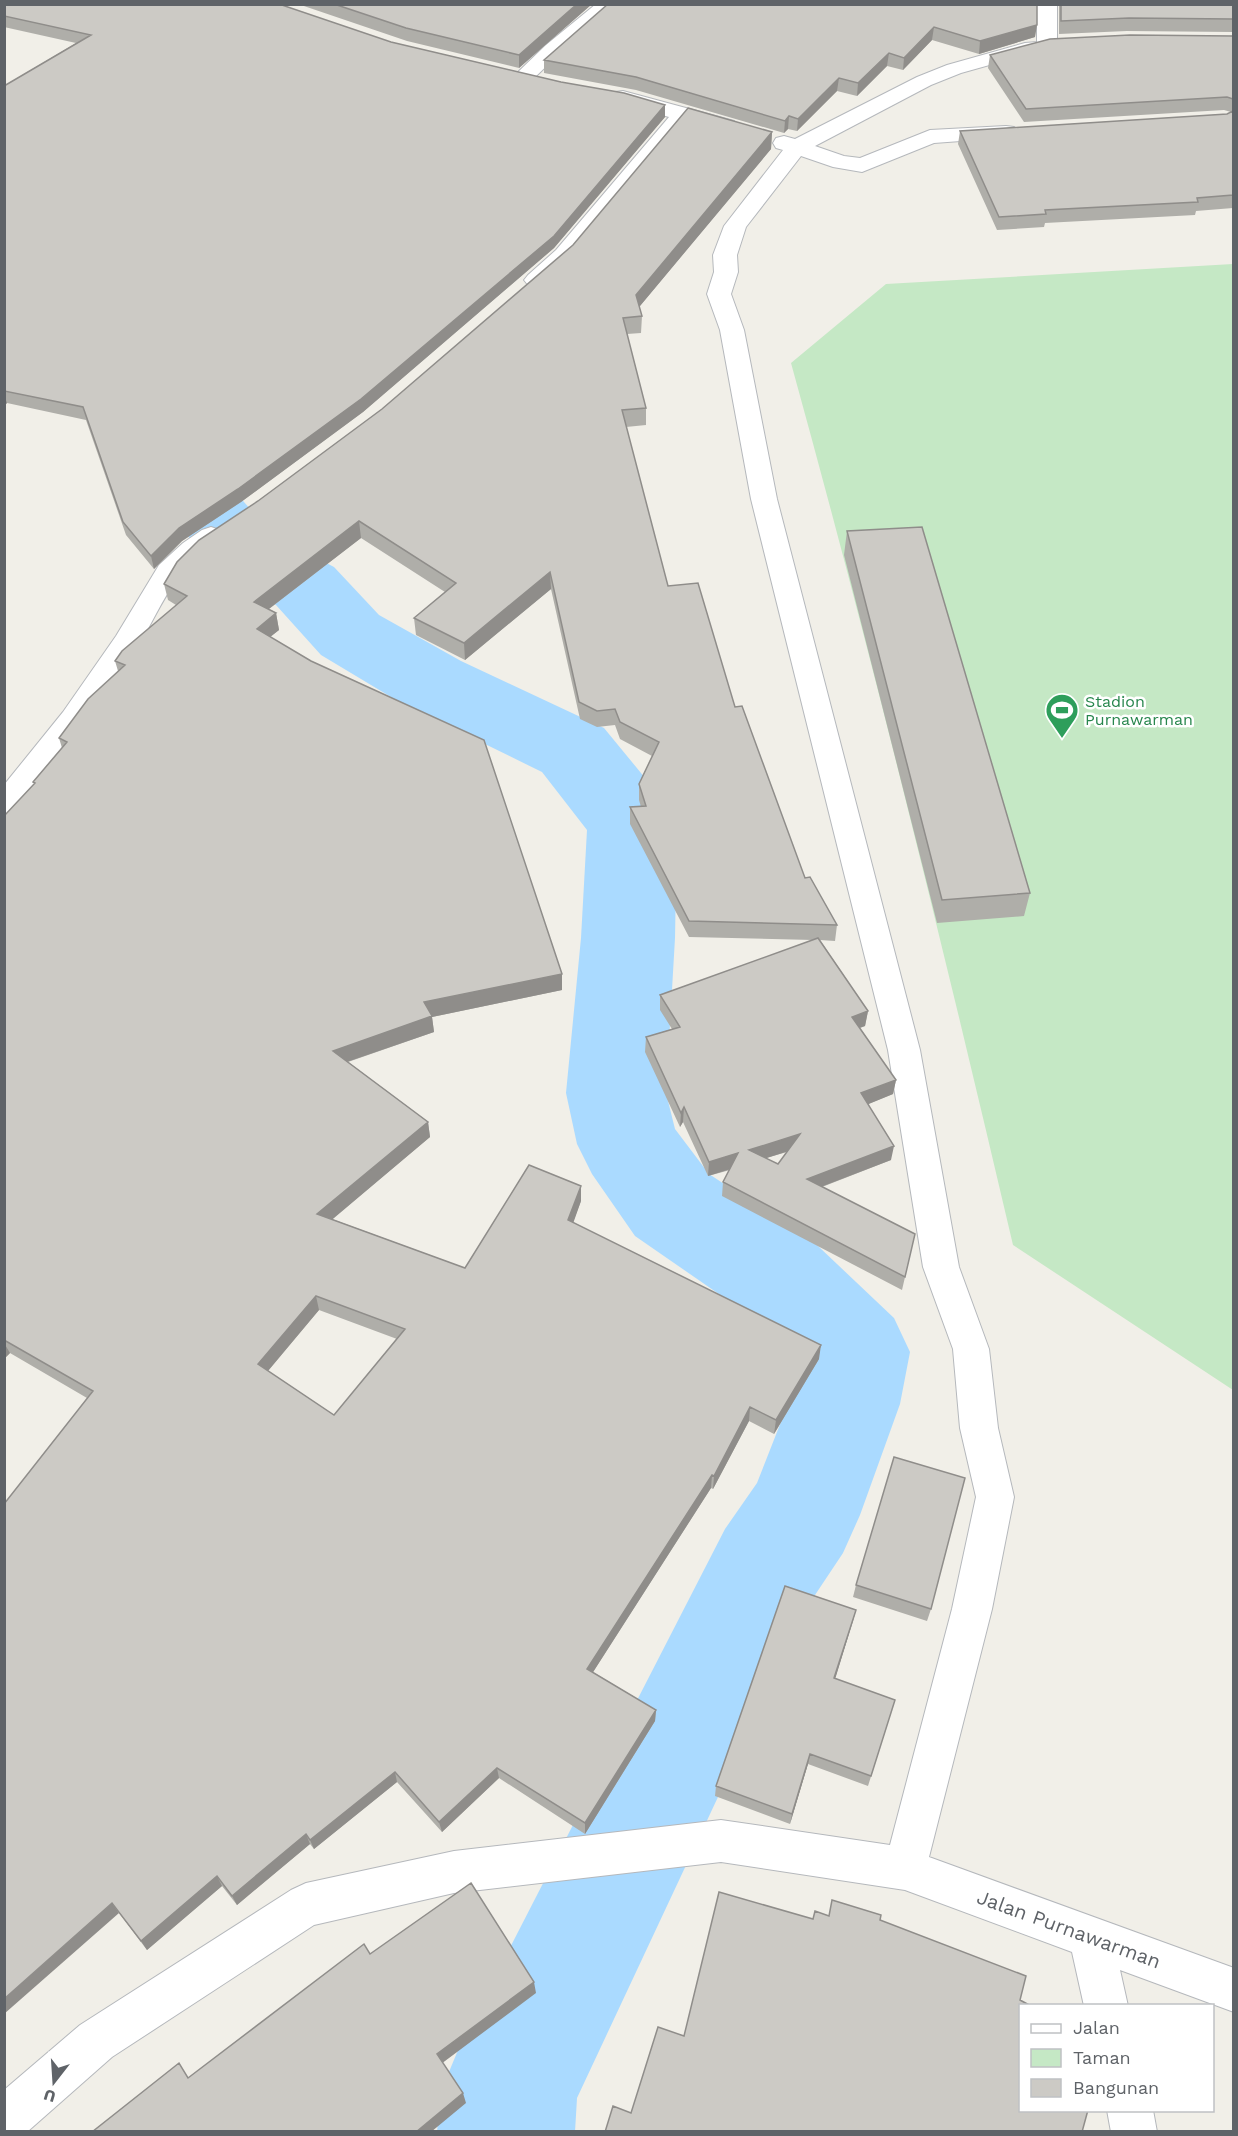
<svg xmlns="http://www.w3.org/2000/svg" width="1238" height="2136" font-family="'Work Sans',sans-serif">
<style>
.green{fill:#c5e8c5}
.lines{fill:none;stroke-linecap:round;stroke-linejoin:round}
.river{fill:#aadaff;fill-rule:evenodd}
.minor-casing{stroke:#b5b8bc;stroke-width:2}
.minor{fill:#fff;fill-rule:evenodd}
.wall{fill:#afaea9;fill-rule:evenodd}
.shaded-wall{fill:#8f8d8a}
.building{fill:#cccac5;stroke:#8f8d8a;stroke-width:1.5;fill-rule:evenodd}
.labels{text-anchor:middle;stroke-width:5;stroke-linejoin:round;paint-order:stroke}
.leisure-label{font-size:16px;fill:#27864d;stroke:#fff;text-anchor:start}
.near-street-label{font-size:20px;fill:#5f6368;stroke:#fff}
</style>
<rect width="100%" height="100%" fill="#f1efe8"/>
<path class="green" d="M1233 264V1390L1013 1245C944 950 872 656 791 363L886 284Z"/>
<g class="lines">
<path class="river" d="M169 380 195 387 206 403 194 428 215 469 273 535 334 567 379 615 461 661 604 728 664 801 677 824 675 938 666 1093 675 1129 709 1174 818 1246 894 1318 910 1352 900 1404 860 1515 843 1553 807 1607 577 2098 575 2132H437L441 2091 461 2043 725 1529 757 1483 788 1404 797 1366 742 1310 635 1236 592 1174 577 1144 566 1093 581 938 587 830 542 772 401 703 321 655 276 605 217 571 155 497 143 480 118 428 143 387Z"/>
<defs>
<path id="minor" d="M596 4H619L560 53 531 81 524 83 517 81 514 77 517 73 546 45Z
M1037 4H1057V43L1054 47 1042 48 1039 51 961 73 931 85 815 146 844 156 860 158 930 130 1006 126 1014 127 1017 132 1014 137 934 143 862 172 833 167 801 156 746 227 737 255 738 272 731 294 744 330 777 499 920 1050 959 1267 989 1349 998 1428 1014 1497 992 1609 929 1857 1234 1968V2012L1120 1970 1128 2006H1084L1072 1952 905 1890 721 1862 454 1893 314 1925 112 2057 27 2132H4V2090L80 2025 291 1890 306 1883 454 1851 721 1820 890 1845 952 1609 976 1497 960 1428 953 1349 923 1267 888 1050 751 499 720 330 707 294 714 272 713 255 724 226 783 150 776 148 773 143 776 138 784 136 795 139 917 77 947 65 1025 43 1037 42Z
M623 91 734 121 737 126 734 131 726 132 687 122 572 260 544 285 536 287 528 285 524 280 528 275 556 250 669 117 615 102 612 97 615 92Z
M211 527 220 530 224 536C215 551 192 561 180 576 162 597 151 627 135 651 97 707 56 760 15 814L4 817V785L63 712 116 636 159 565 183 543 202 530Z
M1107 2110H1153L1157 2132H1111Z"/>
</defs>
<use href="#minor" class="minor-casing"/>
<use href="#minor" class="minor"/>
</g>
<path class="wall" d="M4 4 391 42 561 82 665 105V117L554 248 363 412 241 502 182 541 154 569 126 535 86 420 7 403 4 406V86L76 43 4 27Z
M298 4H592L519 68 407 41Z
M1037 4 1035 37 979 54 932 40 903 70 887 66 857 96 837 91 797 131 788 129 784 133 636 90 544 73V60Z
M1059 4H1233V32L1127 31 1059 34Z
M1233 36V208L1196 211 1195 215 1045 223 1044 227 997 230 958 144 960 131 1227 114 1231 112 1224 110 1024 122 988 68 990 55Z
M772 132 771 149 639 307 642 316 641 333 627 334 646 408V425L626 427 668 586 735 707 805 878 837 925 835 941 820 940 868 1011 865 1026 860 1028 896 1080 893 1094 868 1104 891 1160 822 1187 915 1234 902 1290 722 1196 723 1182 730 1170 708 1176 683 1122 680 1127 645 1052 646 1037 672 1029 660 1010V995L813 940 689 937 630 824V807H641L639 800V784L652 756 620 739 615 725 597 727 580 719 551 589 465 660 416 635 414 618 445 592 361 538 269 609 276 613 279 630 270 637 562 974V990L432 1017 434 1032 348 1062 428 1122 430 1137 332 1219 465 1268 581 1201 573 1222 819 1359 774 1434 749 1421 713 1489 711 1488 593 1672 656 1710 655 1721 585 1834 499 1778 442 1832 397 1782 314 1849 310 1844 237 1905 222 1886 147 1950 119 1913 87 1398 10 1353 4 1359V816L34 784 33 782 62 748 59 738 118 671 115 661 176 605 168 600 164 584 258 501ZM787 1152 778 1164 766 1158ZM319 1310 397 1339 334 1415 268 1371Z
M847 531 1030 893 1024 916 937 923 844 555Z
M856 1585 931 1609 927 1621 853 1597Z
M856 1610 835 1679 895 1700 868 1786 808 1764 790 1824 715 1796 716 1786Z"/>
<path class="shaded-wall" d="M577 4H592L519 68V55Z
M1037 25 1035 37 979 54 980 41Z
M934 27 932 40 903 70 904 58Z
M889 53 887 66 857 96 858 83Z
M839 78 837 91 797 131 798 119Z
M665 105V117L554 248 363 412 241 502 182 541 154 569 151 556 179 528Z
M789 116 788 129 784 133 785 121Z
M772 132 771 149 635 312 636 295Z
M4 395 7 403 4 406Z
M359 521 361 538 257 618 254 602Z
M550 572 551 589 465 660 464 643Z
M276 613 279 630 260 645 257 629Z
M562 974V990L432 1017 434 1032 335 1066 333 1051 424 1002Z
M868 1011 865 1026 850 1031 852 1017Z
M896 1080 893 1094 859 1108 861 1093Z
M684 1107 683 1122 680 1127 681 1113Z
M428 1122 430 1137 321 1229 317 1214Z
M800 1134 798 1148 748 1164 749 1150Z
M894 1146 891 1160 805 1193 807 1179Z
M738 1153 737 1167 708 1176 709 1162Z
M581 1186V1201L569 1235 568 1220Z
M316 1296 319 1310 262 1378 258 1364Z
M4 1343 10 1353 4 1359Z
M821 1345 819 1359 774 1434 776 1420Z
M750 1407 749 1421 713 1489 714 1476Z
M712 1475 711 1488 588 1680 587 1669Z
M856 1610 853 1621 832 1689 834 1678Z
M656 1710 655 1721 585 1834V1823Z
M810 1754 808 1764 790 1824 792 1814Z
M497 1768 499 1778 442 1832 439 1822Z
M395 1772 397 1782 314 1849 310 1840Z
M306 1834 310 1844 237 1905 232 1896Z
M217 1876 222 1886 147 1950 141 1941Z
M112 1903 119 1913 4 2014V1999Z
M534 1982 536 1993 441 2064 437 2054Z
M463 2093 466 2103 431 2132H416Z"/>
<path class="building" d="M4 4H279L391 42 561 82 624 93 665 105 554 236 361 399 238 489 179 528 151 556 123 522 83 407 4 391V86L91 35 4 16Z
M334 4H577L519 55 406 28Z
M608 4H1037V25L980 41 934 27 904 58 889 53 858 83 839 78 798 119 789 116 785 121 636 77 544 60Z
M1061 4H1233V19L1129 18 1061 21Z
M1130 35 1233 36V99L1227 97 1026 109 990 55 1050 39Z
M688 108 772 132 636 295 642 316 623 318 646 408 622 410 668 586 698 583 735 707 742 706 805 878 810 877 837 925 689 921 630 807 646 806 639 784 659 742 620 722 615 709 597 711 579 702 550 572 464 643 414 618 456 583 359 521 254 602 276 613 257 629 311 661 484 740 562 974 424 1002 432 1016 333 1051 428 1122 317 1214 465 1268 529 1165 581 1186 568 1220 821 1345 776 1420 750 1407 714 1476 712 1475 587 1669 656 1710 585 1823 497 1768 439 1822 395 1772 310 1840 306 1834 232 1896 217 1876 141 1941 112 1903 4 1999V1504L93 1391 4 1340V816L35 783 33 782 67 742 59 738 88 699 125 665 115 661 122 651 187 596 164 584 177 562 199 540 258 501 382 409 573 245ZM316 1296 405 1329 334 1415 258 1364Z
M1233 111V195L1197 198 1198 202 1045 210 1046 214 999 217 960 131 1227 114Z
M922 527 1030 893 942 900 847 531Z
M818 938 868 1011 852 1017 896 1080 861 1093 894 1146 807 1179 915 1234 905 1277 723 1182 738 1153 709 1162 684 1107 681 1113 646 1037 680 1027 660 995ZM800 1134 778 1164 749 1150Z
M894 1457 965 1478 931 1609 856 1585Z
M785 1586 856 1610 834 1678 895 1700 871 1776 810 1754 792 1814 716 1786Z
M471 1883 534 1982 437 2054 463 2093 416 2132H92L179 2063 188 2078 364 1944 370 1954Z
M719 1892 813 1919 815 1911 829 1916 832 1900 881 1915 880 1920 1026 1976 1020 2000 1031 2006H1020V2110H1088L1082 2132H605L613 2106 631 2113 658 2027 684 2036Z"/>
<defs>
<symbol id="stadium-pin" viewBox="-11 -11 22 30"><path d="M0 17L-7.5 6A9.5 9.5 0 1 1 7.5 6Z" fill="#2e9e5b" stroke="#fff"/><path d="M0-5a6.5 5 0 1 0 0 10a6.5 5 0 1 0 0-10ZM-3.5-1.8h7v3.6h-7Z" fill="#fff"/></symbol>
</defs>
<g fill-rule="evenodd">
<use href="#stadium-pin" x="1043" y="691" width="38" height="52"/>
</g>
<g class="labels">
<g class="leisure-label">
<text x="1085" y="707">Stadion<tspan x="1085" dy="18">Purnawarman</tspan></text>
</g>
<g class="near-street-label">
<text transform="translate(1069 1929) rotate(20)" y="7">Jalan Purnawarman</text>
</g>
</g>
<rect width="1238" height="2136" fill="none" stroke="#5f6368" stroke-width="12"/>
<rect x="1019" y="2004" width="195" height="108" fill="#ffffff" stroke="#bfc1c3" stroke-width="1.5"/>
<rect x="1031" y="2024" width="30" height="9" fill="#ffffff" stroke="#bfc1c3" stroke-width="1.5"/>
<text x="1073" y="2034" font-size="18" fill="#5f6368">Jalan</text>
<rect x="1031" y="2049" width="30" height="18" fill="#c5e8c5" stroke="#bfc1c3" stroke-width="1.5"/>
<text x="1073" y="2064" font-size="18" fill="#5f6368">Taman</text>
<rect x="1031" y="2079" width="30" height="18" fill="#cccac5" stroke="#bfc1c3" stroke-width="1.5"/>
<text x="1073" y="2094" font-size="18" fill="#5f6368">Bangunan</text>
<g transform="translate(54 2082) rotate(197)" stroke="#ffffff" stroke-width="4.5" paint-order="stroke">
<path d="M0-4.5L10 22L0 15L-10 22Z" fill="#5f6368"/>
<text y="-9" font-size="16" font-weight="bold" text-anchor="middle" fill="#5f6368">U</text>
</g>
</svg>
